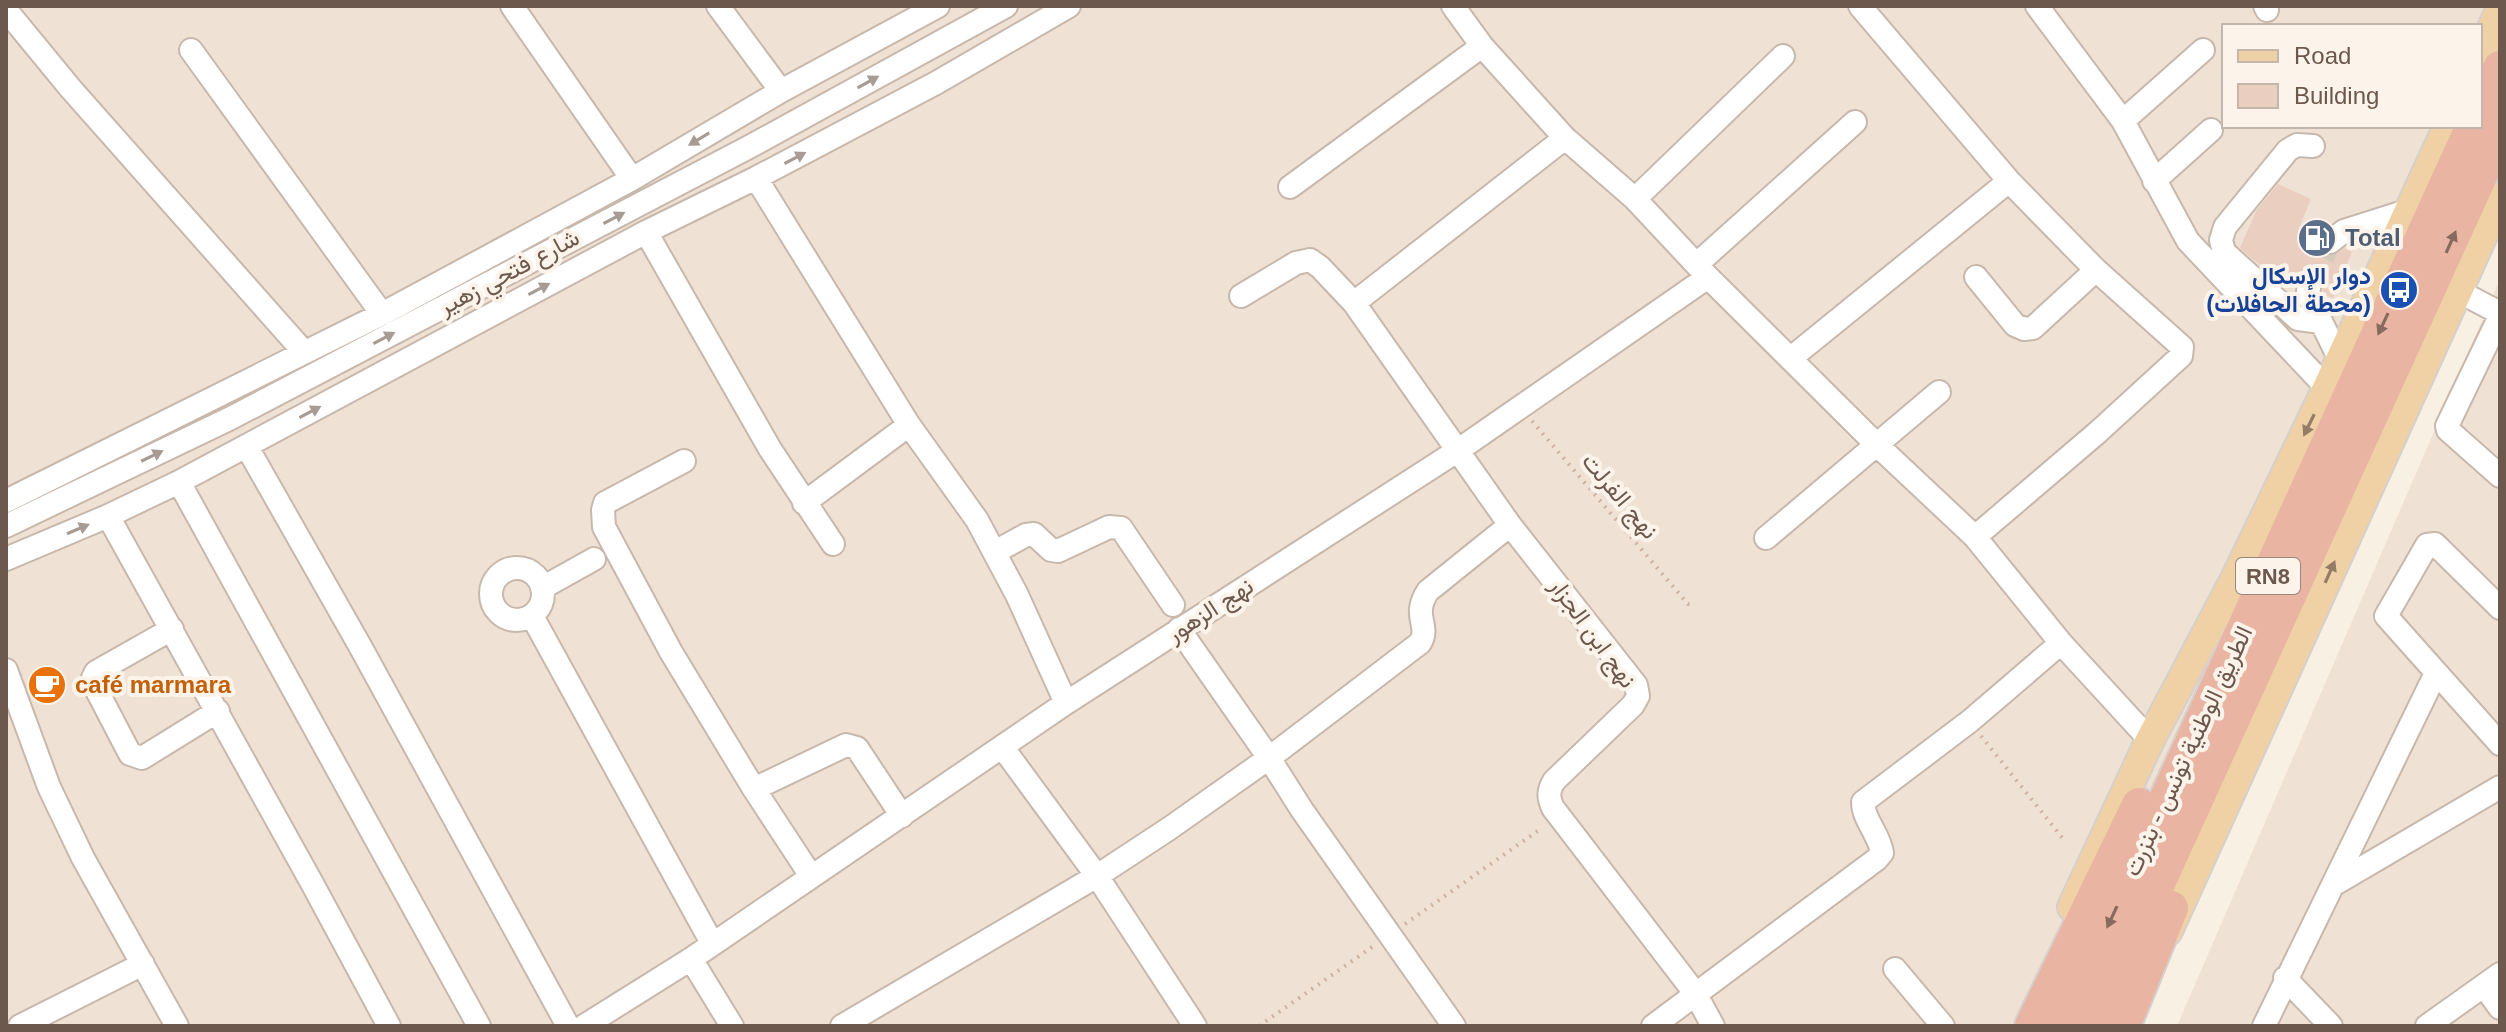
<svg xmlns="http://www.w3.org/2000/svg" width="2506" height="1032" font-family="Helvetica,Vazirmatn,sans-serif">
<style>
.residential{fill:#efe2d4}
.building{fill:#eacfc0}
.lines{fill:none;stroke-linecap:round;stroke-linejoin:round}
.minor-tunnel{stroke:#d6cabe;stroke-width:22;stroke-dasharray:22 11;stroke-linecap:butt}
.minor-casing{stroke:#c8b8ac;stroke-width:26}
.major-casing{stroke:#d6d0cd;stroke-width:32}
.highway-casing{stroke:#d6d0cd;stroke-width:38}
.path{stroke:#ceb3a3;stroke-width:4;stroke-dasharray:2 6;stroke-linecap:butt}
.minor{stroke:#fff;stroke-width:22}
.major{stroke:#efd1a5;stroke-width:28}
.highway{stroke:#eab4a3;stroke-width:34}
.oneway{fill:#a79b94}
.oneway2{fill:#866a5e}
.oneway3{fill:#947c67}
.labels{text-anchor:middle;stroke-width:8;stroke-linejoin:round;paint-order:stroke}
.shield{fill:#fcf4ea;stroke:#98877c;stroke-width:2}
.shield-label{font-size:22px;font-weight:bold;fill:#6d584d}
.service-label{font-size:24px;font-weight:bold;fill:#4e5e75;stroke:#fcf4ea;text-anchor:start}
.street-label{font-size:24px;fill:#6d584d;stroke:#fcf4ea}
.transit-label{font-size:24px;font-weight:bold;fill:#164399;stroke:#fcf4ea;text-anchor:end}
.food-label{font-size:24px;font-weight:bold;fill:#c56008;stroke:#fcf4ea;text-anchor:start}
</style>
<rect width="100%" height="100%" fill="#f9f0e4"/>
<path class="residential" d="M6 6H2500L2480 85V26H2224V126H2461L2048 1026H6Z
M2500 279V1026H2177L2263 827Z"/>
<path class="building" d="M2278 184 2311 199 2299 228 2317 236 2316 245 2320 251 2331 256 2344 248 2352 252 2333 298 2323 294 2322 284 2314 275H2305L2297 282 2261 266 2240 248 2256 211Z"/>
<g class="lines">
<path class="minor-tunnel" d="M2309 288 2330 242"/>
<defs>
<path id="minor" d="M512 6 632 179
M718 6 781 91
M1453 6 1482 46 1565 138 1635 199 1708 277 1876 444 1975 537 2061 643 2150 740
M1860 6 2009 181 2096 270 2182 347 2181 356 2098 432 1975 537
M2037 6 2123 121 2188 241 2327 388
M2265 6 2267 10
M6 10 71 89 304 352
M191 50 382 314
M2123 121 2203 50
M2313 146 2297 145 2288 150 2225 227 2221 240 2224 252 2298 319 2321 322
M756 178 909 425 977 520 1017 595 1066 703
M2154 181 2211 130
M1290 187 1482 46
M1635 199 1783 56
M646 232 770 449 833 544
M2330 242 2344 231 2410 210
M1697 264 1855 122
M1976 277 2015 325 2024 329 2033 328 2096 270
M2309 288 2308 291 2311 301 2340 360
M2458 291 2500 313
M1241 296 1296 263 1310 260 1320 267 1354 303 1510 525 1636 685 1638 696 1633 705 1554 781C1548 791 1548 797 1553 808L1695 993 1713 1026
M1354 303 1565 138
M2500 316 2447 426 2448 430 2500 476
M1791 358 2009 181
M247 447 360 646 568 1026
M684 461 605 503 603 510 604 527 671 652 754 789 811 876
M179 482 479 1026
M6 501 382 314 632 179 781 91 938 6
M804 503 909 425
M108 516 313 885 389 1026
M6 526 231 418 751 146 1006 6
M1766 538 1939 392
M995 552 1026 535 1034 534 1051 550 1058 551 1109 527 1121 528 1173 605
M6 559 108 516 179 482 646 232 756 178 936 83 1069 6
M491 594a26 26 0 1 1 52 0a26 26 0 1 1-52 0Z
M542 588 594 559
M2500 608 2435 544 2427 545 2386 616 2500 744
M532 616 712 943
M172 629 96 672 93 678 94 685 130 754 142 758 218 711
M1179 629 1269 758 1302 810 1454 1026
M6 670 49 787 83 858 177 1026
M1003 748 1097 876 1195 1026
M754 789 846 745 857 748 902 816
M2333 885 2500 787
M691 959 732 1026
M1895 969 1943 1026
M2285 978 2331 1026
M2484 986 2500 1008
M20 1026 143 964
M584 1026 691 959 1066 703 1457 451 1708 277
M842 1026 1097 876 1170 828 1269 758 1420 643C1431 625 1411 617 1428 591L1510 525
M1653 1026 1877 859 1882 853C1880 835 1863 820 1863 802L1970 721 2061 643
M2264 1026 2436 673
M2427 1026 2500 974"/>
<path id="major" d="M2480 55 2500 10
M2072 907 2150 740 2235 579 2327 388 2448 126
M2168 931 2500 198"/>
<path id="highway" d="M2480 112 2500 68
M2032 1026 2139 805
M2063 1026 2473 126
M2093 1026 2500 132
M2123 1026 2171 908"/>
</defs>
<use href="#minor" class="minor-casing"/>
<use href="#major" class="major-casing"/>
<use href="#highway" class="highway-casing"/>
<path class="path" d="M1532 421 1688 604 1693 605
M1981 736 2064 840
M1405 924 1542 828
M1259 1026 1375 945"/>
<use href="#minor" class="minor"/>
<use href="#major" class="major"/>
<use href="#highway" class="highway"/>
</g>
<defs><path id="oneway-solid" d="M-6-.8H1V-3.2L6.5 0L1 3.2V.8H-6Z" transform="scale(2)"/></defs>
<g class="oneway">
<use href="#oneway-solid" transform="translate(868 82) rotate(-29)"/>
<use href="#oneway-solid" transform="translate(699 139) rotate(149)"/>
<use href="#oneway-solid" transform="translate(795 158) rotate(-28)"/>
<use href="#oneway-solid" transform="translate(614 218) rotate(-28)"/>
<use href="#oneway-solid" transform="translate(539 289) rotate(-28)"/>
<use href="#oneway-solid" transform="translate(384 338) rotate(-28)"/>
<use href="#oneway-solid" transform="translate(310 412) rotate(-28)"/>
<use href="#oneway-solid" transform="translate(152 456) rotate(-26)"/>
<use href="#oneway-solid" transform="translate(78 529) rotate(-23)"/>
</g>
<g class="oneway2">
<use href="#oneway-solid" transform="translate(2451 242) rotate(-66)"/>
<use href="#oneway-solid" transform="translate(2383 324) rotate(115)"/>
<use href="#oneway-solid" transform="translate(2112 917) rotate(115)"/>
</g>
<g class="oneway3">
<use href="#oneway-solid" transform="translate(2309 425) rotate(116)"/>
<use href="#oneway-solid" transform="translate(2330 572) rotate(-66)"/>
</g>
<defs>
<symbol id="fuel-disc" viewBox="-11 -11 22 22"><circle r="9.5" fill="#5c6f8a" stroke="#fcf4ea"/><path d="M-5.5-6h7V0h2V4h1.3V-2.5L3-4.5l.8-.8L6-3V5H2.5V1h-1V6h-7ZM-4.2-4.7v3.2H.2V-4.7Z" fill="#fff"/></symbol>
<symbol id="bus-disc" viewBox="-11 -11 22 22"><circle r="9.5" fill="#1a4fb4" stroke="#fcf4ea"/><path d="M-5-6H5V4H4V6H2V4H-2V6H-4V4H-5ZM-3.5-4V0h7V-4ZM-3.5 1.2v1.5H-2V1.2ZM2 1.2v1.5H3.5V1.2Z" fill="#fff"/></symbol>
<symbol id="cafe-disc" viewBox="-11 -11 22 22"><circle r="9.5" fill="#e8710a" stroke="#fcf4ea"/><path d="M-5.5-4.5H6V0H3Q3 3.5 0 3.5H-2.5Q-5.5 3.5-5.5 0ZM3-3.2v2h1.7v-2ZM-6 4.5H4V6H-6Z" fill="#fff"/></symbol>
</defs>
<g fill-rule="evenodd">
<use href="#fuel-disc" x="2295" y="216" width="44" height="44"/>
<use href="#bus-disc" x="2377" y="268" width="44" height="44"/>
<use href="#cafe-disc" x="25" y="663" width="44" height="44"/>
</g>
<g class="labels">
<rect class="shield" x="2236" y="558" width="64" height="36" rx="6"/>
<g class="shield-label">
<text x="2268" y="584">RN8</text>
</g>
<g class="service-label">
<text x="2345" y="246">Total</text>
</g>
<g class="street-label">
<text transform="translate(509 272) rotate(-28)" y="8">شارع فتحي زهير</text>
<text transform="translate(1620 496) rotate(50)" y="8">نهج الفرلت</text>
<text transform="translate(1210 610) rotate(-33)" y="8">نهج الزهور</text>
<text transform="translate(1593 633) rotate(54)" y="8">نهج ابن الجزار</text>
<text transform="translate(2188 751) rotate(-65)" y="8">الطريق الوطنية تونس - بنزرت</text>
</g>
<g class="transit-label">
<text x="2371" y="284">دوار الإسكال<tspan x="2371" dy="28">(محطة الحافلات)</tspan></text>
</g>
<g class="food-label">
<text x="75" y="693">café marmara</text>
</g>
</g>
<rect width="2506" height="1032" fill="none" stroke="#6d584d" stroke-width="16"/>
<rect x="2222" y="24" width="260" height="104" fill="#fcf4ea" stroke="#c3b6ab" stroke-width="2"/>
<rect x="2238" y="50" width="40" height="12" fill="#efd1a5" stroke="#c3b6ab" stroke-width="2"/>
<text x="2294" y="64" font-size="24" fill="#6d584d">Road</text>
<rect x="2238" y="84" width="40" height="24" fill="#eacfc0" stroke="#c3b6ab" stroke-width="2"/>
<text x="2294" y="104" font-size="24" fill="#6d584d">Building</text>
</svg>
